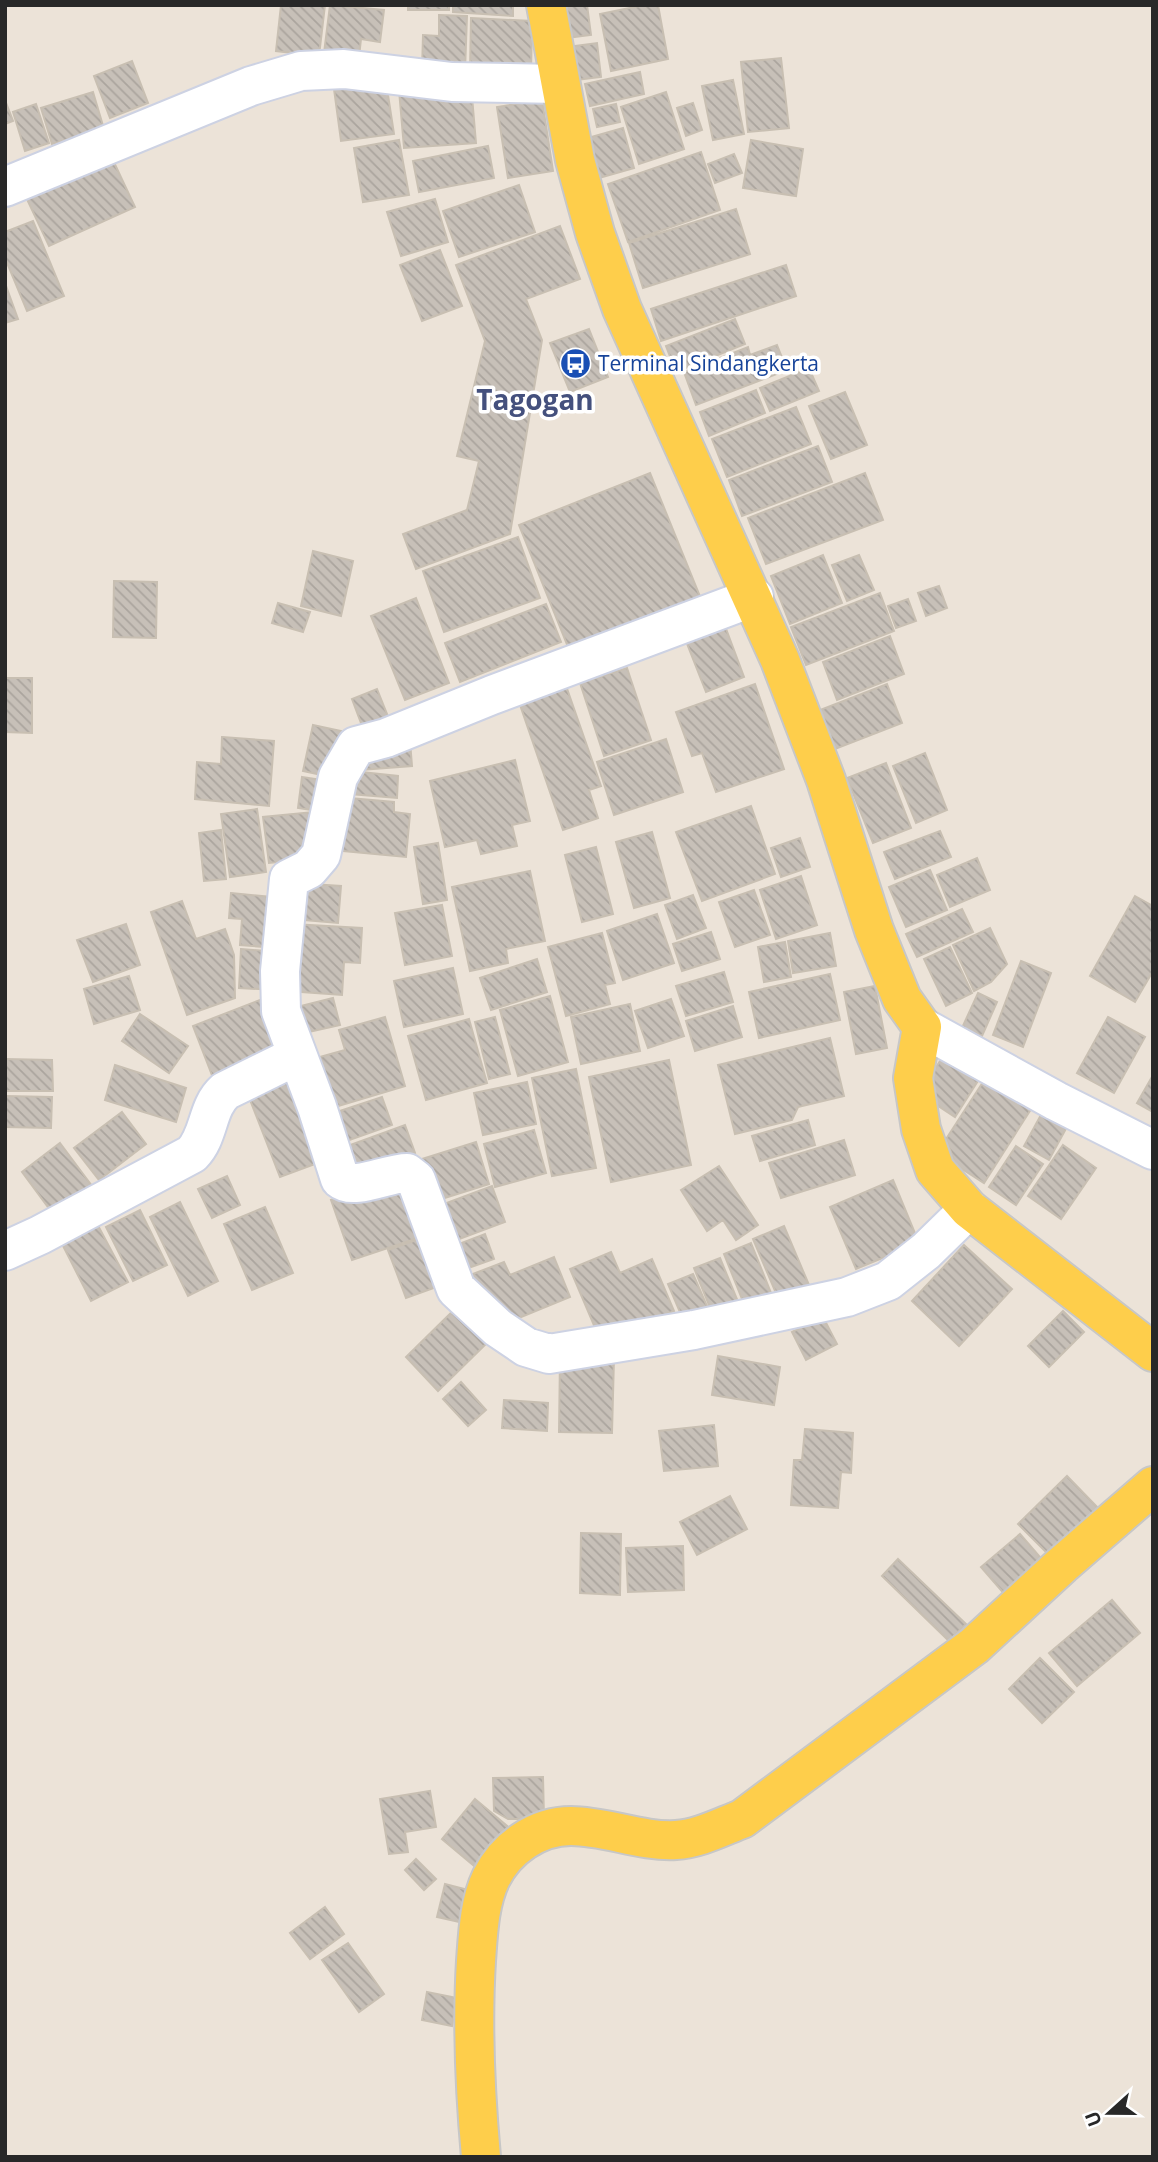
<svg xmlns="http://www.w3.org/2000/svg" width="1158" height="2162" font-family="'Open Sans',sans-serif">
<style>
.building{fill:url(#building-back-hatch);stroke:#c8bfb2;stroke-width:2}
.lines{fill:none;stroke-linecap:round;stroke-linejoin:round}
.minor-casing{stroke:#cdd2e3;stroke-width:42}
.major-casing{stroke:#c7c7c7;stroke-width:42}
.minor{stroke:#fff;stroke-width:38}
.major{stroke:#fece4b;stroke-width:38}
.labels{text-anchor:middle;stroke-width:7;stroke-linejoin:round;paint-order:stroke}
.transit-label{font-size:21px;fill:#164399;stroke:#fff;text-anchor:start}
.district-label{font-size:28px;font-weight:bold;fill:#44507d;stroke:#fff}
</style>
<defs>
<pattern id="building-back-hatch" width="6" height="6" patternUnits="userSpaceOnUse" patternTransform="scale(1.75)"><rect width="6" height="6" fill="#c7c0b8"/><path d="M-1 5l2 2M0 0l6 6M5-1l2 2" fill="none" stroke="#aba59e"/></pattern>
</defs>
<rect width="100%" height="100%" fill="#ece3d8"/>
<path class="building" d="M281 5H325L319 56 276 51Z
M330 5 384 10 380 42 361 39 359 57 324 53Z
M408 5H449V10H408Z
M453 5H513V16L453 12Z
M556 5H587L591 35 560 39Z
M644 5H658L668 59 611 71 600 14Z
M439 15 467 16 465 71 422 70 423 35 439 36Z
M471 18 532 21 531 74 470 72Z
M597 43 601 77 577 80 574 46Z
M781 58 789 128 748 132 741 62Z
M132 61 148 103 110 118 94 76Z
M640 72 644 94 590 106 585 84Z
M733 80 744 134 713 140 702 86Z
M386 82 394 134 341 141 334 89Z
M471 85 476 143 404 148 399 90Z
M93 92 104 129 52 144 41 108Z
M666 92 684 149 639 164 621 107Z
M5 100 13 121 5 124Z
M542 100 553 171 508 178 497 107Z
M693 103 702 130 686 136 677 108Z
M36 104 49 143 25 151 13 112Z
M616 104 620 122 597 127 593 109Z
M623 128 634 168 599 178 588 138Z
M399 140 409 195 363 202 354 148Z
M751 140 803 149 796 196 743 188Z
M488 146 494 178 419 192 413 161Z
M701 152 720 210 628 242 608 184Z
M734 154 742 173 715 183 708 164Z
M111 156 135 207 49 246 25 195Z
M519 185 535 232 459 257 443 211Z
M435 199 448 242 401 256 387 212Z
M736 209 750 254 643 288 629 243Z
M33 221 64 296 27 311 5 258V232Z
M560 226 580 279 526 299 542 340 510 534 416 569 403 534 467 510 479 461 457 456 485 341 456 265Z
M440 250 462 306 422 321 400 265Z
M786 265 796 296 661 341 651 309Z
M5 283 18 319 5 323Z
M735 319 745 344 676 372 666 346Z
M589 329 608 377 570 392 550 343Z
M777 345 787 370 696 405 684 372 748 347 750 355Z
M809 368 819 391 770 411 760 388Z
M756 390 765 413 709 436 700 412Z
M845 392 867 445 831 459 809 406Z
M796 407 811 444 727 477 712 439Z
M818 446 832 482 742 516 729 480Z
M650 473 701 599 570 652 519 525Z
M865 473 883 520 766 564 748 518Z
M518 537 540 598 444 632 423 571Z
M313 551 353 561 341 616 301 606Z
M823 555 842 603 790 624 771 576Z
M859 555 874 590 847 601 832 565Z
M114 581 157 582 156 638 113 637Z
M939 586 947 608 926 616 918 593Z
M880 593 894 631 806 665 791 627Z
M416 598 449 683 405 700 371 616Z
M908 599 916 621 896 628 888 606Z
M278 603 310 612 303 632 272 623Z
M546 604 561 642 460 682 445 643Z
M725 626 744 677 706 692 686 641Z
M890 636 904 674 837 700 823 662Z
M627 668 651 740 604 756 580 683Z
M5 678H32V733L5 732Z
M564 680 601 786 589 790 598 818 563 830 517 696Z
M755 684 784 769 716 792 702 753 692 756 676 712Z
M887 684 902 723 835 749 820 710Z
M377 689 393 729 367 739 352 699Z
M313 725 341 731 331 777 303 771Z
M222 737 274 741 269 806 195 799 197 762 221 764Z
M666 739 683 792 614 815 597 762Z
M410 741 412 766 361 770 359 746Z
M925 753 947 810 916 823 893 766Z
M515 760 530 821 512 825 517 846 481 854 477 840 445 847 430 781Z
M886 763 911 828 873 843 847 778Z
M352 771 398 776 397 798 350 794Z
M302 777 329 781 325 812 298 808Z
M338 797 394 802V812L410 814 406 857 333 850Z
M751 806 775 874 702 901 676 832Z
M257 809 266 872 230 877 221 814Z
M313 812 308 859 269 863 263 817Z
M221 830 226 879 204 881 199 833Z
M940 831 951 857 895 879 884 852Z
M652 832 670 898 634 908 616 842Z
M800 838 810 867 781 877 771 848Z
M438 843 447 900 423 904 414 847Z
M596 847 613 914 582 922 565 855Z
M977 858 990 890 950 907 937 875Z
M930 870 947 910 906 927 889 887Z
M530 871 545 941 506 949 508 963 470 971 452 887Z
M801 876 817 925 776 939 760 890Z
M295 883 341 886 338 923 293 919Z
M754 890 770 935 735 947 719 902Z
M231 893 282 898 277 948 240 945 242 919 229 918Z
M693 895 706 928 677 939 665 905Z
M1135 896 1153 906V971L1135 1002 1090 976Z
M182 901 196 939 225 929 234 955 235 998 187 1015 151 912Z
M442 905 452 956 405 965 395 913Z
M962 909 973 932 917 957 906 934Z
M657 914 674 963 623 980 607 931Z
M126 924 140 965 93 982 77 940Z
M292 924 362 928 360 963 344 962 342 995 288 991Z
M990 928 1007 964 991 982 974 991 953 945Z
M711 932 720 959 682 971 673 944Z
M602 933 615 983 605 985 610 1004 566 1016 548 947Z
M830 933 836 966 793 973 788 941Z
M785 942 791 977 764 982 758 947Z
M950 947 972 993 946 1006 924 959Z
M241 949 278 952 276 990 239 988Z
M537 959 547 992 491 1010 480 978Z
M1021 961 1051 973 1023 1047 993 1035Z
M453 968 463 1014 404 1027 394 981Z
M724 972 733 1002 686 1016 676 986Z
M830 974 840 1020 759 1038 749 992Z
M129 976 140 1010 94 1024 84 989Z
M875 986 887 1048 856 1054 844 992Z
M978 993 997 1002 982 1036 962 1028Z
M550 996 568 1062 518 1076 500 1010Z
M265 998 287 1055 215 1083 193 1026Z
M333 998 340 1025 295 1035 289 1009Z
M671 999 684 1036 648 1048 635 1011Z
M630 1004 640 1051 581 1064 571 1017Z
M733 1006 742 1037 695 1051 686 1021Z
M140 1014 188 1046 169 1073 122 1041Z
M385 1017 405 1086 335 1107 320 1057 345 1050 339 1030Z
M495 1017 510 1074 489 1079 475 1022Z
M1108 1017 1145 1037 1114 1093 1077 1073Z
M469 1019 487 1083 426 1100 408 1036Z
M830 1038 844 1096 798 1107 792 1120 735 1134 718 1065Z
M945 1053 981 1076 955 1117 929 1100 927 1082Z
M5 1059 52 1060 53 1091H5Z
M669 1060 691 1165 611 1182 589 1077Z
M115 1065 186 1088 176 1122 105 1100Z
M576 1069 596 1168 552 1176 532 1078Z
M293 1074 326 1160 280 1177 247 1092Z
M1153 1075V1112L1137 1103Z
M987 1076 1033 1106 984 1183 956 1165 946 1139Z
M527 1082 536 1124 483 1135 474 1093Z
M5 1096 52 1097 51 1128 5 1127Z
M382 1097 392 1125 341 1143 331 1114Z
M1043 1111 1068 1125 1049 1160 1024 1146Z
M122 1112 146 1144 99 1180 74 1148Z
M808 1120 815 1145 760 1161 752 1136Z
M405 1125 415 1153 349 1177 339 1149Z
M534 1130 546 1173 495 1187 484 1144Z
M844 1140 855 1175 781 1198 769 1163Z
M476 1142 489 1184 432 1202 419 1160Z
M60 1143 98 1194 59 1222 22 1172Z
M1063 1145 1096 1168 1061 1219 1028 1196Z
M1016 1146 1043 1164 1016 1205 989 1187Z
M719 1166 758 1225 736 1240 723 1220 707 1231 681 1190Z
M227 1176 240 1205 212 1218 198 1189Z
M394 1179 427 1235 352 1260 331 1200Z
M893 1180 919 1243 856 1269 830 1207Z
M492 1186 505 1222 454 1241 441 1205Z
M180 1202 218 1281 188 1296 150 1217Z
M265 1207 293 1273 252 1290 224 1224Z
M140 1210 167 1265 133 1281 106 1227Z
M94 1218 128 1282 91 1301 58 1236Z
M784 1226 812 1292 781 1305 753 1239Z
M485 1234 494 1259 460 1271 451 1247Z
M428 1236 445 1284 406 1298 388 1250Z
M751 1243 775 1303 748 1314 724 1254Z
M964 1245 1012 1289 959 1346 912 1301Z
M611 1252 620 1273 652 1259 674 1311 611 1338 599 1337 570 1269Z
M554 1257 570 1297 499 1326 465 1277 504 1262 510 1275Z
M720 1258 741 1309 715 1320 694 1268Z
M693 1274 710 1313 685 1324 668 1284Z
M459 1305 492 1338 438 1391 406 1357Z
M1063 1311 1084 1332 1049 1367 1028 1346Z
M823 1317 837 1344 806 1360 792 1332Z
M718 1356 780 1367 774 1405 712 1395Z
M560 1357 614 1358 612 1433 559 1432Z
M461 1382 486 1410 468 1426 443 1399Z
M504 1400 548 1403 547 1431 502 1428Z
M714 1425 718 1466 664 1471 659 1431Z
M805 1429 853 1433 851 1473 841 1472 838 1508 791 1505 794 1460H802Z
M1067 1476 1101 1511 1053 1559 1018 1524Z
M730 1496 747 1529 697 1555 680 1522Z
M581 1533 621 1534 620 1595 580 1593Z
M1020 1534 1045 1563 1007 1597 981 1567Z
M683 1546 684 1590 628 1592 626 1548Z
M898 1559 966 1624 949 1641 882 1576Z
M1112 1600 1140 1633 1077 1686 1049 1653Z
M1040 1658 1074 1692 1042 1723 1009 1689Z
M543 1777 544 1819H508L494 1811 493 1778Z
M430 1791 436 1827 405 1832 408 1852 389 1854 380 1799Z
M475 1799 518 1835 485 1875 442 1839Z
M416 1859 436 1879 424 1890 405 1870Z
M445 1884 472 1891 464 1923 437 1917Z
M325 1907 344 1934 310 1959 290 1933Z
M348 1943 384 1994 359 2012 322 1960Z
M427 1992 457 1998 452 2026 422 2020Z"/>
<g class="lines">
<defs>
<path id="minor" d="M5 187 251 86 301 71 344 69 452 82 560 84
M754 597 492 695 386 738 356 746 338 777 321 855 309 869 289 879 280 971 281 1011 317 1107 340 1179C354 1191 387 1173 407 1173L416 1180 456 1289 498 1328 526 1347 549 1354 694 1330 847 1297 888 1281 926 1251 969 1209
M922 1027 1056 1101 1153 1150
M5 1251 40 1235 192 1154C210 1136 206 1108 225 1091L296 1056"/>
<path id="major" d="M546 5 575 160 595 233 622 309 780 660 826 780 874 930 902 999 922 1027 913 1078 921 1129 935 1170 969 1209 1153 1352
M481 2157C475 2091 472 2027 476 1961 478 1934 479 1903 491 1878 506 1848 537 1826 571 1826 606 1826 641 1842 676 1840 698 1839 721 1827 742 1819L974 1646 1062 1565 1153 1486"/>
</defs>
<use href="#minor" class="minor-casing"/>
<use href="#major" class="major-casing"/>
<use href="#minor" class="minor"/>
<use href="#major" class="major"/>
</g>
<defs>
<symbol id="bus-disc" viewBox="-11 -11 22 22"><circle r="9.5" fill="#1a4fb4" stroke="#fff"/><path d="M-5-6H5V4H4V6H2V4H-2V6H-4V4H-5ZM-3.5-4V0h7V-4ZM-3.5 1.2v1.5H-2V1.2ZM2 1.2v1.5H3.5V1.2Z" fill="#fff"/></symbol>
</defs>
<g fill-rule="evenodd">
<use href="#bus-disc" x="558" y="346" width="35" height="35"/>
</g>
<g class="labels">
<g class="transit-label">
<text x="598" y="371">Terminal Sindangkerta</text>
</g>
<g class="district-label">
<text x="535" y="410">Tagogan</text>
</g>
</g>
<rect width="1158" height="2162" fill="none" stroke="#282828" stroke-width="14"/>
<g transform="translate(1109 2113) rotate(249)" stroke="#ffffff" stroke-width="5" paint-order="stroke">
<path d="M0-5L12 26L0 18L-12 26Z" fill="#282828"/>
<text y="-10" font-size="19" font-weight="bold" text-anchor="middle" fill="#282828">U</text>
</g>
</svg>
